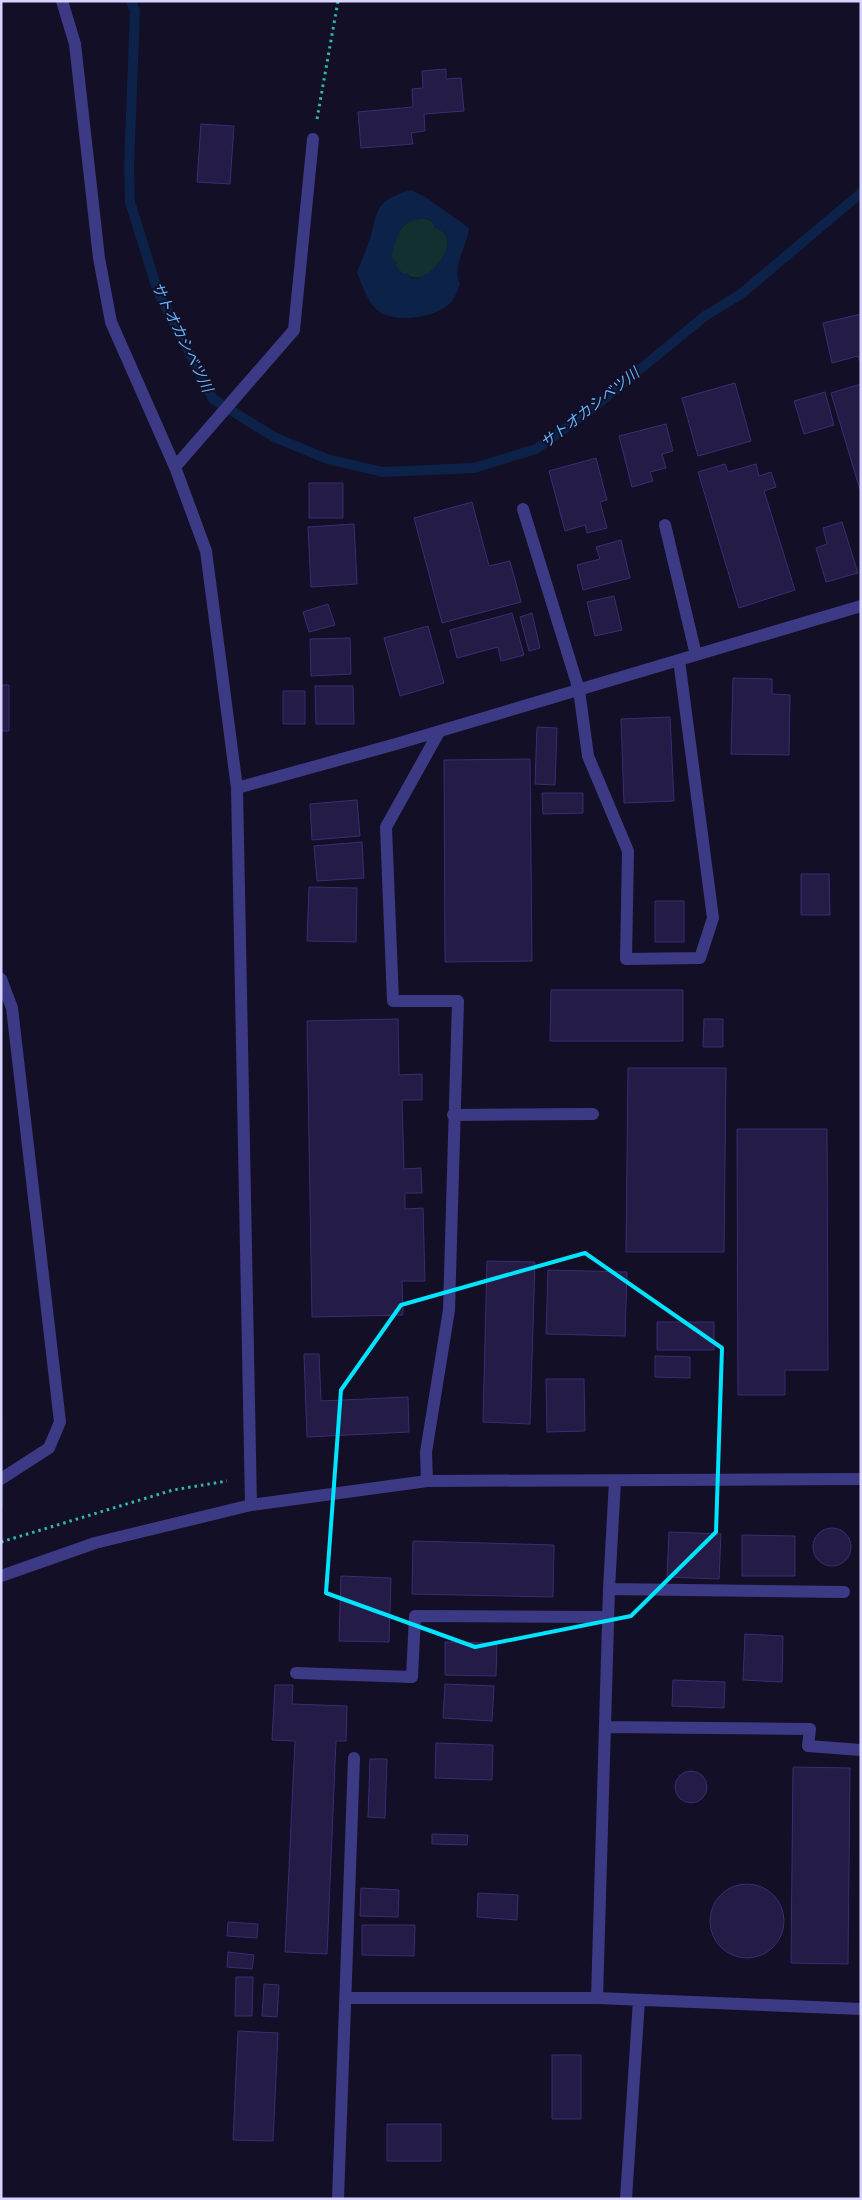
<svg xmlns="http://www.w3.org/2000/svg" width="862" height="2200" font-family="Raleway,'Noto Sans JP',sans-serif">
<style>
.green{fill:#12302f}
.water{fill:#0c2248;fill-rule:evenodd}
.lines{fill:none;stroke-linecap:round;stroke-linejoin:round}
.stream{stroke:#0c2248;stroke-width:10}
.building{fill:#241b47;stroke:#3b2d73}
.path{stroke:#2fb8b0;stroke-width:3;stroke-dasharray:2.5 4;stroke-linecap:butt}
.minor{stroke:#3d3a85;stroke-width:12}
.marked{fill:none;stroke:#00e5ff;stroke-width:4;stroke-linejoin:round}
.labels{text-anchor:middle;stroke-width:4;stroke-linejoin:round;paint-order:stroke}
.water-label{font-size:15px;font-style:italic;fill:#62b6ff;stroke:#130f26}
</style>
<rect width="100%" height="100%" fill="#130f26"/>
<path class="green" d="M424 218 433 222 435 228C445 230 447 237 448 246 444 255 437 269 428 274 414 283 395 274 392 258 390 252 394 245 396 239 402 224 408 220 424 218Z
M1 1319 3 1506H1Z"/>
<path class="water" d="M411 190 427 198 469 228C468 246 451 266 460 284 457 292 455 299 448 305 434 318 393 324 377 310 367 301 362 285 357 272 362 260 367 248 371 236 378 205 379 200 411 190ZM424 218 433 222 435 228C445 230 447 237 448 246 441 261 429 281 410 278L408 273 403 274 396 266 397 262 392 259C392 253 393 249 395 243 402 225 404 221 424 218Z"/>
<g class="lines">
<path class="stream" d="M131 1 135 11 129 167 130 202 158 292 213 399 274 437 327 459 383 472 474 468 536 449 588 412 705 316 741 294 861 193"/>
</g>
<path class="building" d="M446 69V79L461 78 464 111 424 114 425 131 411 133 413 144 361 148 358 112 413 107 412 89 423 88 422 71Z
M201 124 234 126 230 184 197 182Z
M861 314V364L858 356 832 363 823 323Z
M735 383 751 441 698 456 682 398Z
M861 384V493L831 393Z
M825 392 834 425 804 434 794 401Z
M666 424 673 451 662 454 666 468 650 472 653 481 632 487 619 436Z
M596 458 607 500 600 502 607 528 587 533 585 525 565 531 549 471Z
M725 464 728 472 756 464 759 476 771 472 776 487 764 491 795 590 739 608 698 472Z
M309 483H343V518H309Z
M472 502 489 566 510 561 521 602 442 623 414 518Z
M842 522 858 573 826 582 816 548 827 544 823 528Z
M354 524 357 584 311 587 308 527Z
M621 540 630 578 583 590 577 565 600 559 596 547Z
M614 596 622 630 595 636 587 602Z
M328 604 335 625 309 632 303 612Z
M512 613 524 655 501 661 498 647 457 658 450 630Z
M532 613 540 648 529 651 520 617Z
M428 626 444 683 400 696 384 638Z
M350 638 351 674 311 676 310 639Z
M733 678 772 679V694L790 695 789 755 731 754Z
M1 685H9V731H1Z
M315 686H353L354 724H316Z
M283 691H305V724H283Z
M670 717 674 801 624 803 621 719Z
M537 727 557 728 555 785 535 784Z
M530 759 532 961 445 962 444 760Z
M542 793H583V813L543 814Z
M357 800 360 836 312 840 310 804Z
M362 842 364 878 317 881 314 846Z
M801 874H829L830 915H801Z
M309 887 357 888 356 942 307 941Z
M655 901H684V942H655Z
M551 990H683V1041H550Z
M398 1019 399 1075 422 1074V1100H402L404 1169 421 1168 422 1193H405V1209L423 1208 425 1281H402L403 1315 312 1317 307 1021Z
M704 1019H723V1047H703Z
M628 1068H726L724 1252H626Z
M737 1129H827L828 1370H785V1395H738Z
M487 1261 535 1262 530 1424 483 1422Z
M548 1270 627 1272 625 1336 546 1334Z
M657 1322H714V1350H657Z
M304 1354H319L321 1401 408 1397 409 1432 307 1437Z
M655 1356 690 1357V1378L655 1377Z
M546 1379H584L585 1431 547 1432Z
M813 1547a19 19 0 1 1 38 0a19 19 0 1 1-38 0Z
M669 1532 721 1534 719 1579 667 1577Z
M742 1535 795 1536V1576H742Z
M413 1541 554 1545 553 1597 412 1594Z
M341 1576 391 1578 389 1642 339 1641Z
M745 1634 783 1636 782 1682 743 1680Z
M445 1642 497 1643 496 1676 445 1675Z
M673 1680 725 1682 724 1708 672 1706Z
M445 1684 494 1686 492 1721 443 1718Z
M275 1685H293L292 1704 347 1706 346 1741H336L327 1954 285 1952 295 1741 272 1740Z
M436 1743 493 1745 492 1780 435 1778Z
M370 1759H387L385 1818 368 1817Z
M793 1767 850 1768 848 1964 791 1963Z
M675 1787a16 16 0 1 1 32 0a16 16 0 1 1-32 0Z
M432 1834 468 1835 467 1845 432 1844Z
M710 1921a37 37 0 1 1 74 0a37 37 0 1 1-74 0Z
M361 1888 399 1890 398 1917 360 1916Z
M478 1893 518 1895 517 1920 477 1917Z
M228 1922 258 1924 257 1938 227 1936Z
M362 1925H415L414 1956 362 1955Z
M228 1952 254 1955 252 1969 227 1967Z
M236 1977H253L252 2016H235Z
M264 1984 279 1985 277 2017 262 2016Z
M238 2031 278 2033 273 2141 233 2140Z
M552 2055H581V2119H552Z
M387 2124H441V2161H387Z"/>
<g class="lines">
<path class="path" d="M317 119 338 1
M1 1542 173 1490 227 1481"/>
<path class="minor" d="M62 1 75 44 99 258 111 322 175 467 206 551 237 788 251 1505
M175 467 294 330 313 139
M523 509 579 690 588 756 628 851 626 959 700 958 713 918 679 660
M665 525 696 655
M237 788 396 744 861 606
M1 979 12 1008 60 1422 49 1448 1 1479
M453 1115 593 1114
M427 1481 426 1452 449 1310 458 1001H393L386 827 439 732
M1 1576 95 1543 251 1505 427 1481 861 1479
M609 1589 844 1592
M296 1673 412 1677 415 1616 608 1617
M605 1727 810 1729 808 1746 861 1750
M346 1998H597L861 2009
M597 1998 609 1589 615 1481
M338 2199 354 1758
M626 2199 639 2000"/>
</g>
<path class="marked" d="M585 1253 722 1348 716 1532 631 1616 475 1647 326 1593 341 1390 401 1305Z"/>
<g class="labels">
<g class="water-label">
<text transform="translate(182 337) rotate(64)" y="5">サトオカシベツ川</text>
<text transform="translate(590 408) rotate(-38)" y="5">サトオカシベツ川</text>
</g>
</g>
<rect width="862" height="2200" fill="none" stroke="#d9d4ff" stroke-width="5"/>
</svg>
